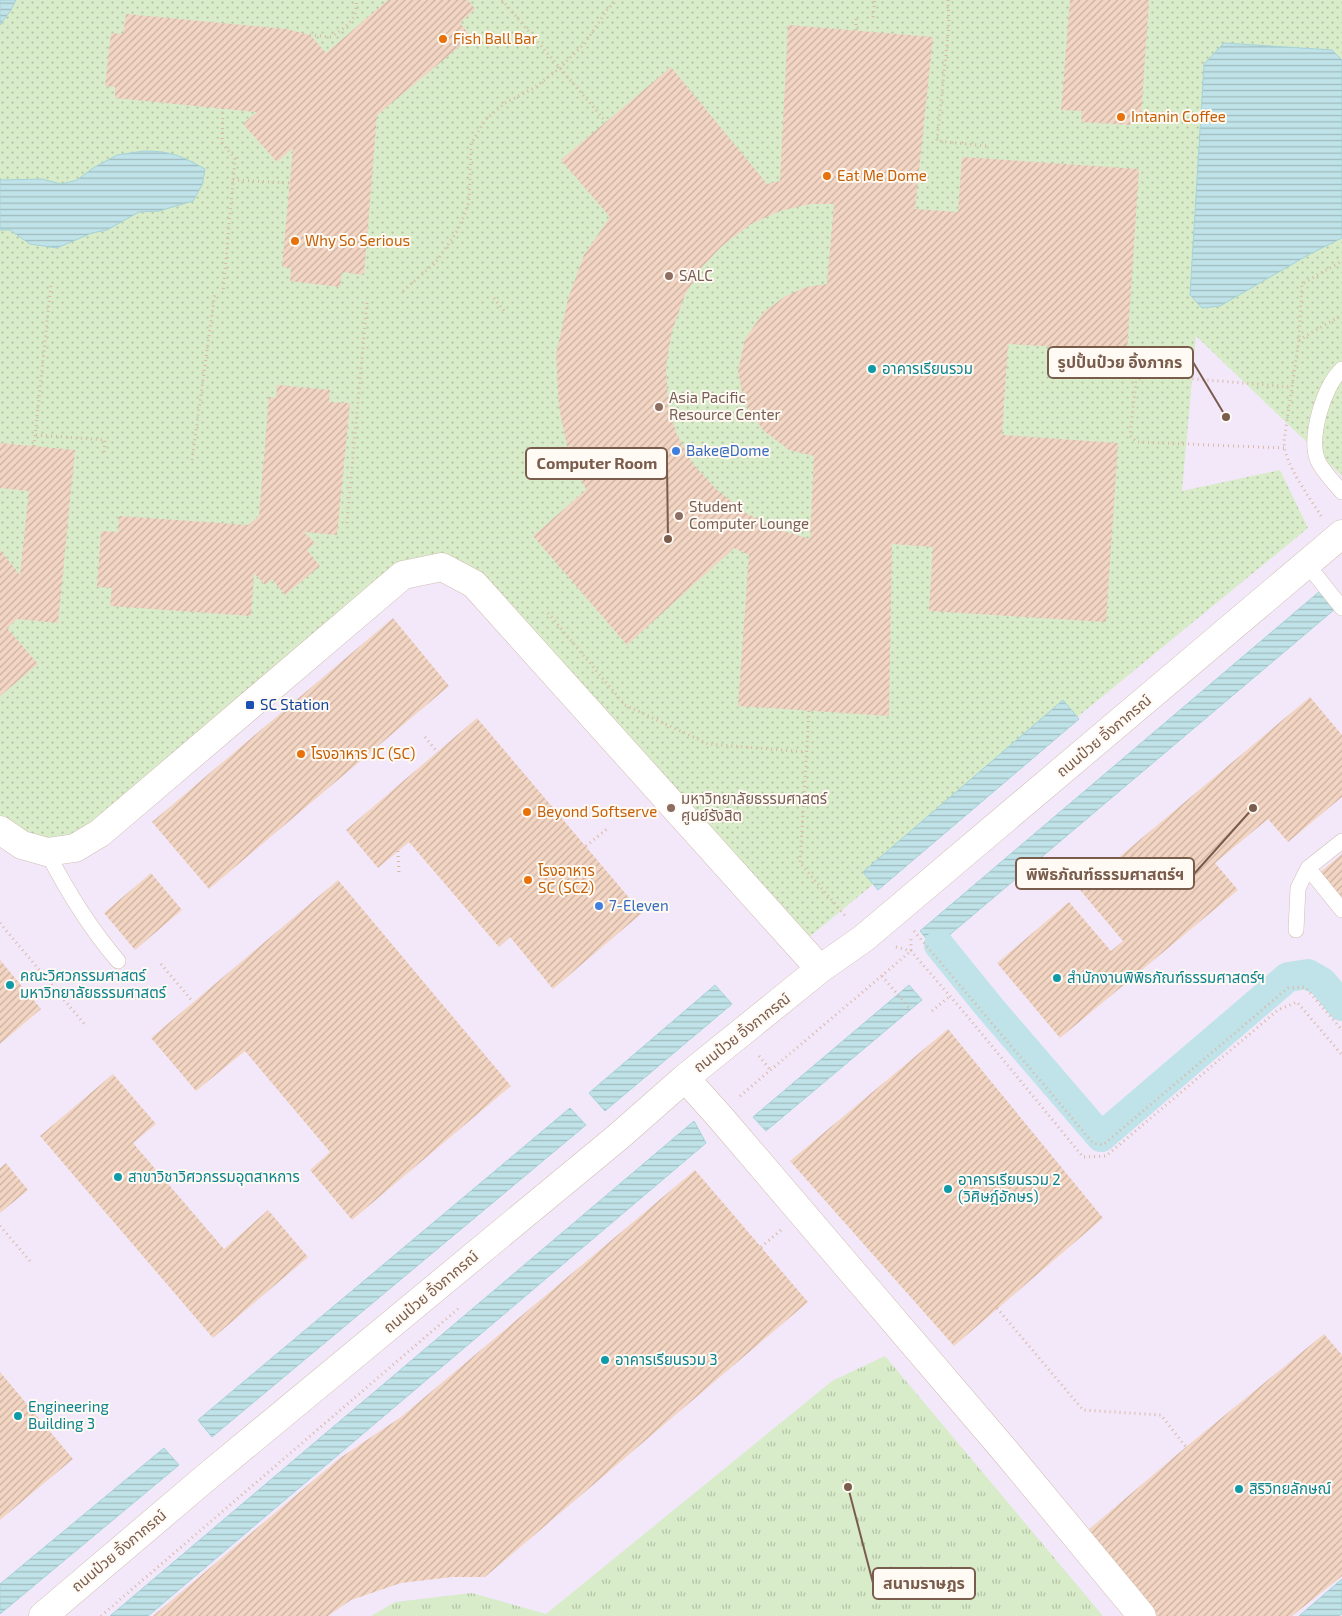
<svg xmlns="http://www.w3.org/2000/svg" width="1342" height="1616" font-family="'Exo 2','Noto Sans Thai',sans-serif">
<style>
.education{fill:#f3e8fa}
.grass{fill:url(#grass-dots)}
.park{fill:url(#park-tufts)}
.water{fill:url(#water-rules);stroke:#a5d3da}
.lines{fill:none;stroke-linecap:round;stroke-linejoin:round}
.canal{stroke:#bfe3e8;stroke-width:30}
.building{fill:url(#building-hatch);fill-rule:evenodd}
.lane-casing{stroke:#d1beb0;stroke-width:16}
.street-casing{stroke:#d1beb0;stroke-width:29}
.path{stroke:#d9b8a5;stroke-width:3;stroke-dasharray:1 4;stroke-linecap:butt}
.lane{stroke:#fff;stroke-width:15}
.street{stroke:#fff;stroke-width:28}
.food-dot{fill:#e8710a;stroke:#fffaf3;stroke-width:2}
.education-dot{fill:#8d6e63;stroke:#fffaf3;stroke-width:2}
.culture-dot{fill:#0f9aa8;stroke:#fffaf3;stroke-width:2}
.shop-dot{fill:#3f7fe0;stroke:#fffaf3;stroke-width:2}
.transit-dot{fill:#1a4fb4;stroke:#fffaf3;stroke-width:2}
.labels{text-anchor:middle;stroke-width:4;stroke-linejoin:round;paint-order:stroke}
.food-label{font-size:15px;fill:#c56008;stroke:#fffaf3;text-anchor:start}
.education-label{font-size:15px;fill:#785e54;stroke:#fffaf3;text-anchor:start}
.culture-label{font-size:15px;fill:#0d838f;stroke:#fffaf3;text-anchor:start}
.shop-label{font-size:15px;fill:#366cbe;stroke:#fffaf3;text-anchor:start}
.transit-label{font-size:15px;fill:#164399;stroke:#fffaf3;text-anchor:start}
.street-label{font-size:15px;fill:#7a5c4d;stroke:#fffaf3}
.leader{fill:none;stroke:#7a5c4d;stroke-width:2}
.callout-dot{fill:#7a5c4d;stroke:#fffaf3;stroke-width:2}
.callout{fill:#fffaf3;stroke:#7a5c4d;stroke-width:2}
.callout-label{font-size:16px;text-anchor:middle;font-weight:bold;fill:#7a5c4d}
</style>
<defs>
<pattern id="grass-dots" width="8" height="8" patternUnits="userSpaceOnUse" patternTransform="scale(1.25)"><rect width="8" height="8" fill="#d8ecc9"/><path d="M2 2h.1M6 6h.1" fill="none" stroke="#b4c2a5" stroke-width="1.8" stroke-linecap="round"/></pattern>
<pattern id="park-tufts" width="24" height="20" patternUnits="userSpaceOnUse" patternTransform="scale(1.25)"><rect width="24" height="20" fill="#d8ecc9"/><path d="M3 7l-1-3M5 7V3M7 7l1-3M15 17l-1-3M17 17v-4M19 17l1-3" fill="none" stroke="#b4c2a5"/></pattern>
<pattern id="water-rules" width="6" height="5" patternUnits="userSpaceOnUse" patternTransform="scale(1.25)"><rect width="6" height="5" fill="#bfe3e8"/><path d="M0 2.5h6" fill="none" stroke="#a0bbbe"/></pattern>
<pattern id="building-hatch" width="6" height="6" patternUnits="userSpaceOnUse" patternTransform="scale(1.25)"><rect width="6" height="6" fill="#f3d5c3"/><path d="M-1 1l2-2M0 6l6-6M5 7l2-2" fill="none" stroke="#cab0a1"/></pattern>
</defs>
<rect width="100%" height="100%" fill="#fdf6ec"/>
<path class="education" d="M0 0H1342V1616H0Z"/>
<path class="grass" d="M0 0H1342V476L1196 336 1182 491 1280 470 1308 528 809 937 474 584 403 575 100 833 47 852 0 830Z"/>
<path class="park" d="M885 1356 1103 1616H371L395 1602 472 1593 546 1614 832 1381Z"/>
<path class="water" d="M0 0H16L11 10 0 25Z
M1224 43 1332 50 1342 60V238L1310 254 1220 306 1202 308 1190 295 1204 64Z
M144 151C171 151 182 156 205 169L202 185 193 201 159 211 139 212 107 230 92 233 57 248 30 244 10 230H0V178L1 180 42 179 61 184 77 180 93 168 117 155Z
M1320 591 1335 609 934 948 920 931Z
M1063 700 1079 719 878 890 863 872Z
M715 985 732 1004 605 1111 589 1093Z
M909 985 922 1000 766 1131 753 1117Z
M570 1108 586 1125 212 1437 198 1420Z
M694 1121 706 1143 148 1616H110Z
M164 1448 179 1465 0 1614V1584Z
M1342 1579V1614L1339 1616H1299Z"/>
<g class="lines">
<path class="canal" d="M939 945 990 1008 1101 1137 1288 977 1308 974 1322 982 1342 1006"/>
</g>
<path class="building" d="M388 0H468L475 9 460 23 471 37 377 115 364 275 342 272 340 287 290 281 291 268 282 267 293 148 277 162 243 124 257 112 115 98V87L105 86 111 33 123 34 126 14 286 29 310 35 326 53Z
M1070 0H1149L1141 115H1132L1131 125 1081 122 1082 111 1061 110Z
M788 25 933 37 915 209 958 212 962 157 1139 169 1127 351 1008 344 1002 435 1118 443 1106 622 929 611 933 547 892 544 889 716 738 706 749 555 734 548 627 645 533 536 586 490 567 446 559 407 556 355 568 299 584 255 610 217 561 160 671 67 767 184 780 181ZM810 204H834L827 284 806 287 784 297 763 313 745 339 738 371 744 402 763 430 789 450 814 456 810 539 780 530 746 513 716 489 693 464 677 435 668 405 666 366 672 331 685 295 702 267 722 246 751 224 780 211Z
M277 385 330 390 329 402 350 403 337 535 304 532 315 543 307 550 320 566 285 595 272 579 265 585 254 573 251 616 110 606 112 588 97 587 101 531 118 532 119 516 248 525 259 516 269 397 276 398Z
M0 443 75 450 58 623 17 619 7 628 38 664 0 696V550L20 575 29 491 0 488Z
M393 618 449 686 209 889 152 822Z
M1310 697 1342 735V797L1288 842 1268 819 1215 863 1238 890 1060 1038 997 963 1069 902 1111 951 1123 941 1080 890Z
M477 718 642 913 553 989 510 937 499 947 409 842 378 868 346 830Z
M1342 854V900L1319 873Z
M151 873 182 910 135 950 104 913Z
M338 880 511 1086 352 1220 310 1170 330 1152 245 1051 196 1091 151 1038Z
M0 960 41 1009 0 1044Z
M948 1029 1103 1218 954 1346 790 1161Z
M113 1074 156 1124 133 1143 224 1249 268 1210 308 1257 213 1338 40 1136Z
M6 1163 28 1190 0 1213V1168Z
M695 1170 808 1302 485 1577H452L401 1583 351 1600 328 1616H153L340 1458 401 1417Z
M1324 1334 1342 1355V1576L1292 1616H1157L1087 1531 1186 1447Z
M0 1372 73 1459 0 1520Z"/>
<g class="lines">
<defs>
<path id="lane" d="M1342 369C1324 386 1308 437 1318 461 1322 470 1335 484 1342 492
M1306 563 1342 608
M47 852C67 891 89 927 118 961
M1308 868 1342 910
M1296 930 1298 888 1308 868 1342 841"/>
<path id="street" d="M0 830 22 845 47 852 75 848 100 833 403 575 442 567 474 584 820 969
M685 1078 720 1117 1007 1453 1142 1616
M43 1616 209 1475 618 1137 685 1078 820 969 864 938 1342 534"/>
</defs>
<use href="#lane" class="lane-casing"/>
<use href="#street" class="street-casing"/>
<path class="path" d="M502 0 606 122
M948 0 949 24 937 141 987 146
M873 17 875 0
M856 30V16
M310 35 331 37C346 26 358 21 356 0
M223 108 222 143 235 159 223 293
M233 180 290 183
M403 291 436 262 458 230 469 202 471 144 485 120 505 103 534 88 560 68 585 43 607 10 617 0
M494 298 505 312
M1299 340 1342 315
M36 435 105 440 104 452
M34 446 51 284
M1284 448 1137 442 1130 436 1136 381 1146 375 1292 387
M192 460 215 292
M1321 516C1310 498 1283 462 1284 441L1299 340 1302 284 1342 261
M347 523 367 302
M548 613 625 705 708 744 806 752
M809 711 800 863 847 918
M425 737 437 752
M586 846 607 829
M398 851 399 875
M0 923 86 1026
M914 931 1093 1143 1103 1145 1288 988 1305 987 1342 1030
M896 947 911 951 968 1017 1083 1157 1106 1156 1278 1010 1297 1002 1342 1055
M161 964 193 1002
M882 976 910 1009
M932 1011 950 996
M759 1056 771 1071
M740 1096 911 951V937
M0 1226 30 1261
M761 1247 781 1230
M997 1308 1083 1410 1161 1415 1186 1447
M101 1616 459 1308"/>
<use href="#lane" class="lane"/>
<use href="#street" class="street"/>
</g>
<g class="food-dot">
<circle cx="443" cy="39" r="5"/>
<circle cx="1121" cy="117" r="5"/>
<circle cx="827" cy="176" r="5"/>
<circle cx="295" cy="241" r="5"/>
<circle cx="301" cy="754" r="5"/>
<circle cx="527" cy="812" r="5"/>
<circle cx="528" cy="880" r="5"/>
</g>
<g class="education-dot">
<circle cx="669" cy="276" r="5"/>
<circle cx="659" cy="407" r="5"/>
<circle cx="679" cy="516" r="5"/>
<circle cx="671" cy="808" r="5"/>
</g>
<g class="culture-dot">
<circle cx="872" cy="369" r="5"/>
<circle cx="1057" cy="978" r="5"/>
<circle cx="10" cy="985" r="5"/>
<circle cx="118" cy="1177" r="5"/>
<circle cx="948" cy="1189" r="5"/>
<circle cx="605" cy="1360" r="5"/>
<circle cx="18" cy="1416" r="5"/>
<circle cx="1239" cy="1489" r="5"/>
</g>
<g class="shop-dot">
<circle cx="676" cy="451" r="5"/>
<circle cx="599" cy="906" r="5"/>
</g>
<rect class="transit-dot" x="245" y="700" width="10" height="10" rx="2.5"/>
<g class="labels">
<g class="food-label">
<text x="453" y="44">Fish Ball Bar</text>
<text x="1131" y="122">Intanin Coffee</text>
<text x="837" y="181">Eat Me Dome</text>
<text x="305" y="246">Why So Serious</text>
<text x="311" y="759">โรงอาหาร JC (SC)</text>
<text x="537" y="817">Beyond Softserve</text>
<text x="538" y="876">โรงอาหาร<tspan x="538" dy="17">SC (SC2)</tspan></text>
</g>
<g class="education-label">
<text x="679" y="281">SALC</text>
<text x="669" y="403">Asia Pacific<tspan x="669" dy="17">Resource Center</tspan></text>
<text x="689" y="512">Student<tspan x="689" dy="17">Computer Lounge</tspan></text>
<text x="681" y="804">มหาวิทยาลัยธรรมศาสตร์<tspan x="681" dy="17">ศูนย์รังสิต</tspan></text>
</g>
<g class="culture-label">
<text x="882" y="374">อาคารเรียนรวม</text>
<text x="20" y="981">คณะวิศวกรรมศาสตร์<tspan x="20" dy="17">มหาวิทยาลัยธรรมศาสตร์</tspan></text>
<text x="1067" y="983">สำนักงานพิพิธภัณฑ์ธรรมศาสตร์ฯ</text>
<text x="128" y="1182">สาขาวิชาวิศวกรรมอุตสาหการ</text>
<text x="958" y="1185">อาคารเรียนรวม 2<tspan x="958" dy="17">(วิศิษฎ์อักษร)</tspan></text>
<text x="615" y="1365">อาคารเรียนรวม 3</text>
<text x="28" y="1412">Engineering<tspan x="28" dy="17">Building 3</tspan></text>
<text x="1249" y="1494">สิริวิทยลักษณ์</text>
</g>
<g class="shop-label">
<text x="686" y="456">Bake@Dome</text>
<text x="609" y="911">7-Eleven</text>
</g>
<g class="transit-label">
<text x="260" y="710">SC Station</text>
</g>
<g class="street-label">
<text transform="translate(1104 736) rotate(-40)" y="5">ถนนป๋วย อิ้งภากรณ์</text>
<text transform="translate(742 1033) rotate(-38)" y="5">ถนนป๋วย อิ้งภากรณ์</text>
<text transform="translate(431 1292) rotate(-40)" y="5">ถนนป๋วย อิ้งภากรณ์</text>
<text transform="translate(119 1551) rotate(-40)" y="5">ถนนป๋วย อิ้งภากรณ์</text>
</g>
</g>
<path class="leader" d="M1226 417L1193 362M668 539L667 464M1253 808L1194 874M848 1487L873 1583"/>
<g class="callout-dot">
<circle cx="1226" cy="417" r="5"/>
<circle cx="668" cy="539" r="5"/>
<circle cx="1253" cy="808" r="5"/>
<circle cx="848" cy="1487" r="5"/>
</g>
<g class="callout">
<rect x="1048" y="347" width="145" height="31" rx="5"/>
<rect x="526" y="448" width="141" height="31" rx="5"/>
<rect x="1016" y="858" width="178" height="31" rx="5"/>
<rect x="873" y="1568" width="102" height="31" rx="5"/>
</g>
<g class="callout-label">
<text x="1120" y="368">รูปปั้นป๋วย อิ้งภากร</text>
<text x="597" y="469">Computer Room</text>
<text x="1105" y="880">พิพิธภัณฑ์ธรรมศาสตร์ฯ</text>
<text x="924" y="1589">สนามราษฎร</text>
</g>
</svg>
